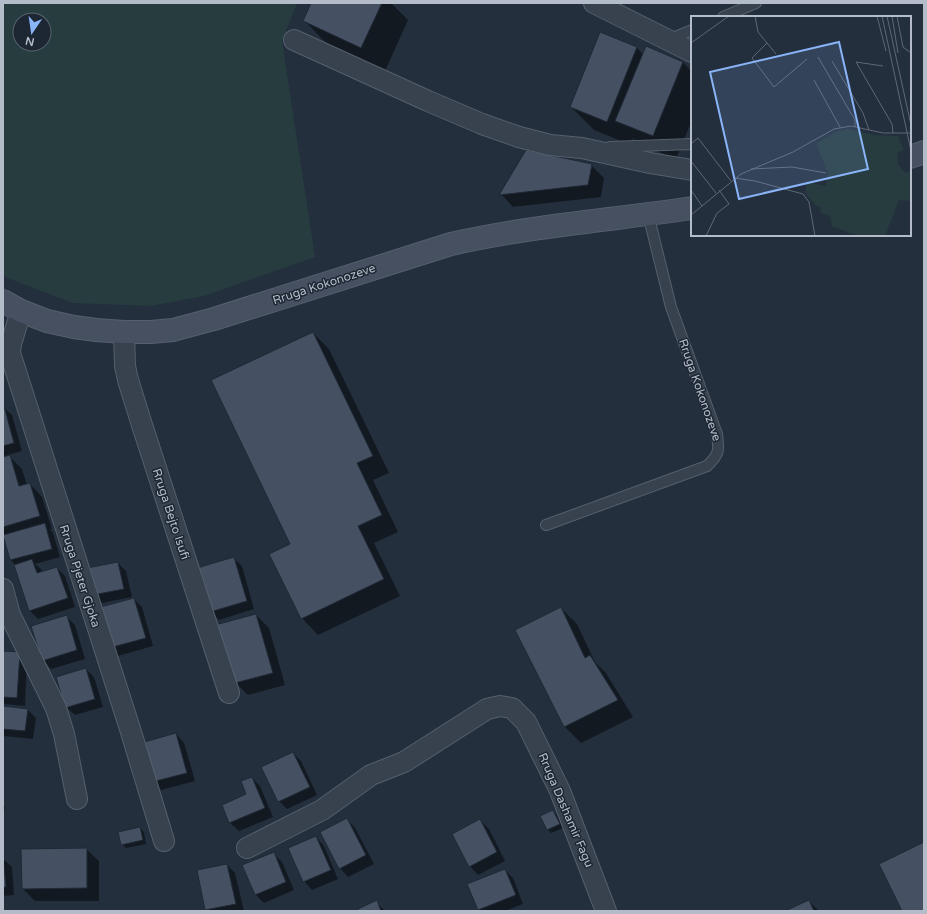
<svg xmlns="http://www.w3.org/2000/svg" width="927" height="914" font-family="'Varela Round',sans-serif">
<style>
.green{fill:#263c3f;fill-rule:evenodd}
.shadow{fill:#0007}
.building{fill:#455162;stroke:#1f2835}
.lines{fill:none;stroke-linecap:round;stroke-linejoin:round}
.lane-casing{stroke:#565f6c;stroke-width:12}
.street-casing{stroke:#565f6c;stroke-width:22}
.secondary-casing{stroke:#565f6c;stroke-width:24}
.lane{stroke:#38414e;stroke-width:10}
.street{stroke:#38414e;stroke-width:20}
.secondary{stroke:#465061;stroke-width:22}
.labels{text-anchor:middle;stroke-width:3;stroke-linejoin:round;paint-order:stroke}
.street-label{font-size:12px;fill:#b4bcc9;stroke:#1d2633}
.inset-road{fill:none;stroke:#5e6776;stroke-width:1}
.view{fill:#8ab4f8;fill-opacity:0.15;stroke:#8ab4f8;stroke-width:2}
.inset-edge{fill:none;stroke:#b4bcc9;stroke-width:2}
</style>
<rect width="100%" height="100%" fill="#242f3e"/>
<path class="green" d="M3 3H297L282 41 315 257 204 296 151 306 73 303 10 279 3 275ZM20 20H44V44H20Z"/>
<path class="shadow" d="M312 3H391L408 20 385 71 327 44 304 20Z
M601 33 637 48 643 54 683 62 692 72V120L676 159 640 144 633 138 631 145 594 130 571 107Z
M591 165 604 178 601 197 513 207 501 194Z
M313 333 329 349 389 473 373 480 398 532 374 543 400 596 318 635 302 618 291 544Z
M3 407 12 415 22 451 8 455 22 469 27 485 30 484 42 497 52 529H50L53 533 60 557 35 564 41 569 42 573 57 568 65 576 75 607 38 619 29 610 16 566 11 560 4 536 5 535 3 533Z
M233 558 242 566 254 609 219 620 211 611Z
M118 563 126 571 132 597 102 603 94 595Z
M134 599 142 607 153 646 118 656 110 648Z
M561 608 577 624 595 662 606 673 633 717 581 743 565 727 517 630Z
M256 615 269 628 285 685 248 695 236 683Z
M66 616 75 625 85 659 51 669 43 660Z
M3 652 19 653 27 661 25 706 3 704Z
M86 669 94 677 103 707 75 715 66 707Z
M3 707 28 710 36 718 33 739 3 736Z
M176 734 184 743 195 781 161 790 153 782Z
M293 753 301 761 317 795 287 809 279 801Z
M252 778 260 786 273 817 239 831 230 823 223 805 247 795Z
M3 805 5 807 3 818Z
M553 811 557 815 563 828 551 833 547 829Z
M347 819 355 828 374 864 348 877 340 868Z
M480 820 489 829 505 861 478 875 470 866Z
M140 828 144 832 146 844 126 848 122 844Z
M316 837 324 846 338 879 312 890 304 881Z
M86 849 99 861V901H35L23 889Z
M273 853 282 862 294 890 264 903 256 895Z
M3 859 12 867 14 895 3 896Z
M227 865 235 873 244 911H207L206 910 198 871Z
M505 870 513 878 523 904 505 911H480L468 884Z
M809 901 819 911H787Z
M376 902 385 911H356Z"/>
<path class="building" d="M311 3H382L361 48 303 21Z
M600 32 637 47 607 122 570 107Z
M646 46 683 62 653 136 615 121Z
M526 150 592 164 588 185 499 195Z
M313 332 373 456 357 463 382 515 358 526 384 579 301 619 269 554 290 544 211 380Z
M3 406H4L14 443 3 446Z
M10 455 19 486 30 483 40 516 3 527V457Z
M45 523 52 549 10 560 3 535Z
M234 557 247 601 210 612 197 568Z
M32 559 37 573 57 567 68 598 29 611 14 565Z
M118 562 124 589 93 595 87 568Z
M134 598 146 638 109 648 97 608Z
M561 607 585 658 590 655 618 700 564 727 515 630Z
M256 614 273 673 235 683 215 625Z
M67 615 77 650 42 661 31 626Z
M3 651 20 652 17 698 3 697Z
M86 668 95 699 65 708 56 677Z
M3 706 28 709 25 731 3 729Z
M176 733 187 773 152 782 141 743Z
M293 752 310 787 278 802 261 767Z
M252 777 265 808 229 823 222 805 246 794 241 781Z
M553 810 560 824 547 830 540 816Z
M347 818 366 855 339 869 320 832Z
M480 819 497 852 469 867 452 834Z
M140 827 143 840 121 845 118 832Z
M316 836 331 870 303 882 288 848Z
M924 842V911H902L879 864Z
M87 848V888L22 889 21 849Z
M274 852 286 882 255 895 242 865Z
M3 858 6 887H3Z
M227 864 236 904 205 910 197 870Z
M505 869 516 895 478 910 467 884Z
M377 900 381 911H354Z
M809 900 814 911H785Z"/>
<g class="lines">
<defs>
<path id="lane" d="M723 17 756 3
M668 40 692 30
M610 147 692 144
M546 525 707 466C720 454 719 450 717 434L671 307 648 214"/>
<path id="street" d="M594 3 692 52
M294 40 428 101 482 124 519 137 550 145 582 148 650 163 692 170
M21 311 11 344 10 353 131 732 164 841
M124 332 125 366 128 380 142 425 229 693
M3 589 10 615 56 708 64 734 77 799
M247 848 322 810 371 775 404 762 487 709 500 706 512 708 526 722 560 791 606 911"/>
<path id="secondary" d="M910 157 924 152
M3 301 21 311 47 321 74 327 96 330 124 332H151L173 330 214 319 451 244C530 226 612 220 692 208"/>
</defs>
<use href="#lane" class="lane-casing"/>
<use href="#street" class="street-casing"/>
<use href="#secondary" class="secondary-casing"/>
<use href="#lane" class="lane"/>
<use href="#street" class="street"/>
<use href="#secondary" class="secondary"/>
</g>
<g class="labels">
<g class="street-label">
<text transform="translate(324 284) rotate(-18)" y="4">Rruga Kokonozeve</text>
<text transform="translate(700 390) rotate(71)" y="4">Rruga Kokonozeve</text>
<text transform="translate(171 514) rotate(72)" y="4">Rruga Bejto Isufi</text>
<text transform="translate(80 576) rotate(72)" y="4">Rruga Pjeter Gjoka</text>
<text transform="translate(566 810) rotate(67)" y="4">Rruga Dashamir Fagu</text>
</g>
</g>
<g transform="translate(691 16)">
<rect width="220" height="220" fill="#242f3e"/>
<path d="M157 113 184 119 207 120 213 134 206 137 207 148 214 157 220 155V185L208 184 194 220H167L141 210 139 200 130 197 129 190H125L114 176 116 166 135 170 137 157 125 128 146 115Z" fill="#263c3f"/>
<path class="inset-road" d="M64 0 67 16 85 38M186 0 195 35M191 0 220 135M196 0 220 109M201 0 207 37M206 0 212 31 220 37M0 27 38 0M76 27 61 42 83 71 116 43M127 41 164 104V111M141 45 172 97 178 114M165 46 201 108 202 117M165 46 192 50M123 64 149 111M0 128 7 122 40 165M0 145 25 177M60 153 101 151 135 157M44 162 64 165 112 178 118 186 124 220M0 174 11 190M0 199 50 158 102 136 143 113 160 110 192 117H220M15 220 26 197 38 188 28 174"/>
<path class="view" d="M148 26 177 153 48 183 19 56Z"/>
<rect width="220" height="220" class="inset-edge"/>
</g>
<rect width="927" height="914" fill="none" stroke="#b4bcc9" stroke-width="8"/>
<g transform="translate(32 32) rotate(193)"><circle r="19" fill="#1d2633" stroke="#59626f"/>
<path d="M0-3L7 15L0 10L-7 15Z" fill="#8ab4f8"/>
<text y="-6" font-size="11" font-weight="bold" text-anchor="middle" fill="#b4bcc9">N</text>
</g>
</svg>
